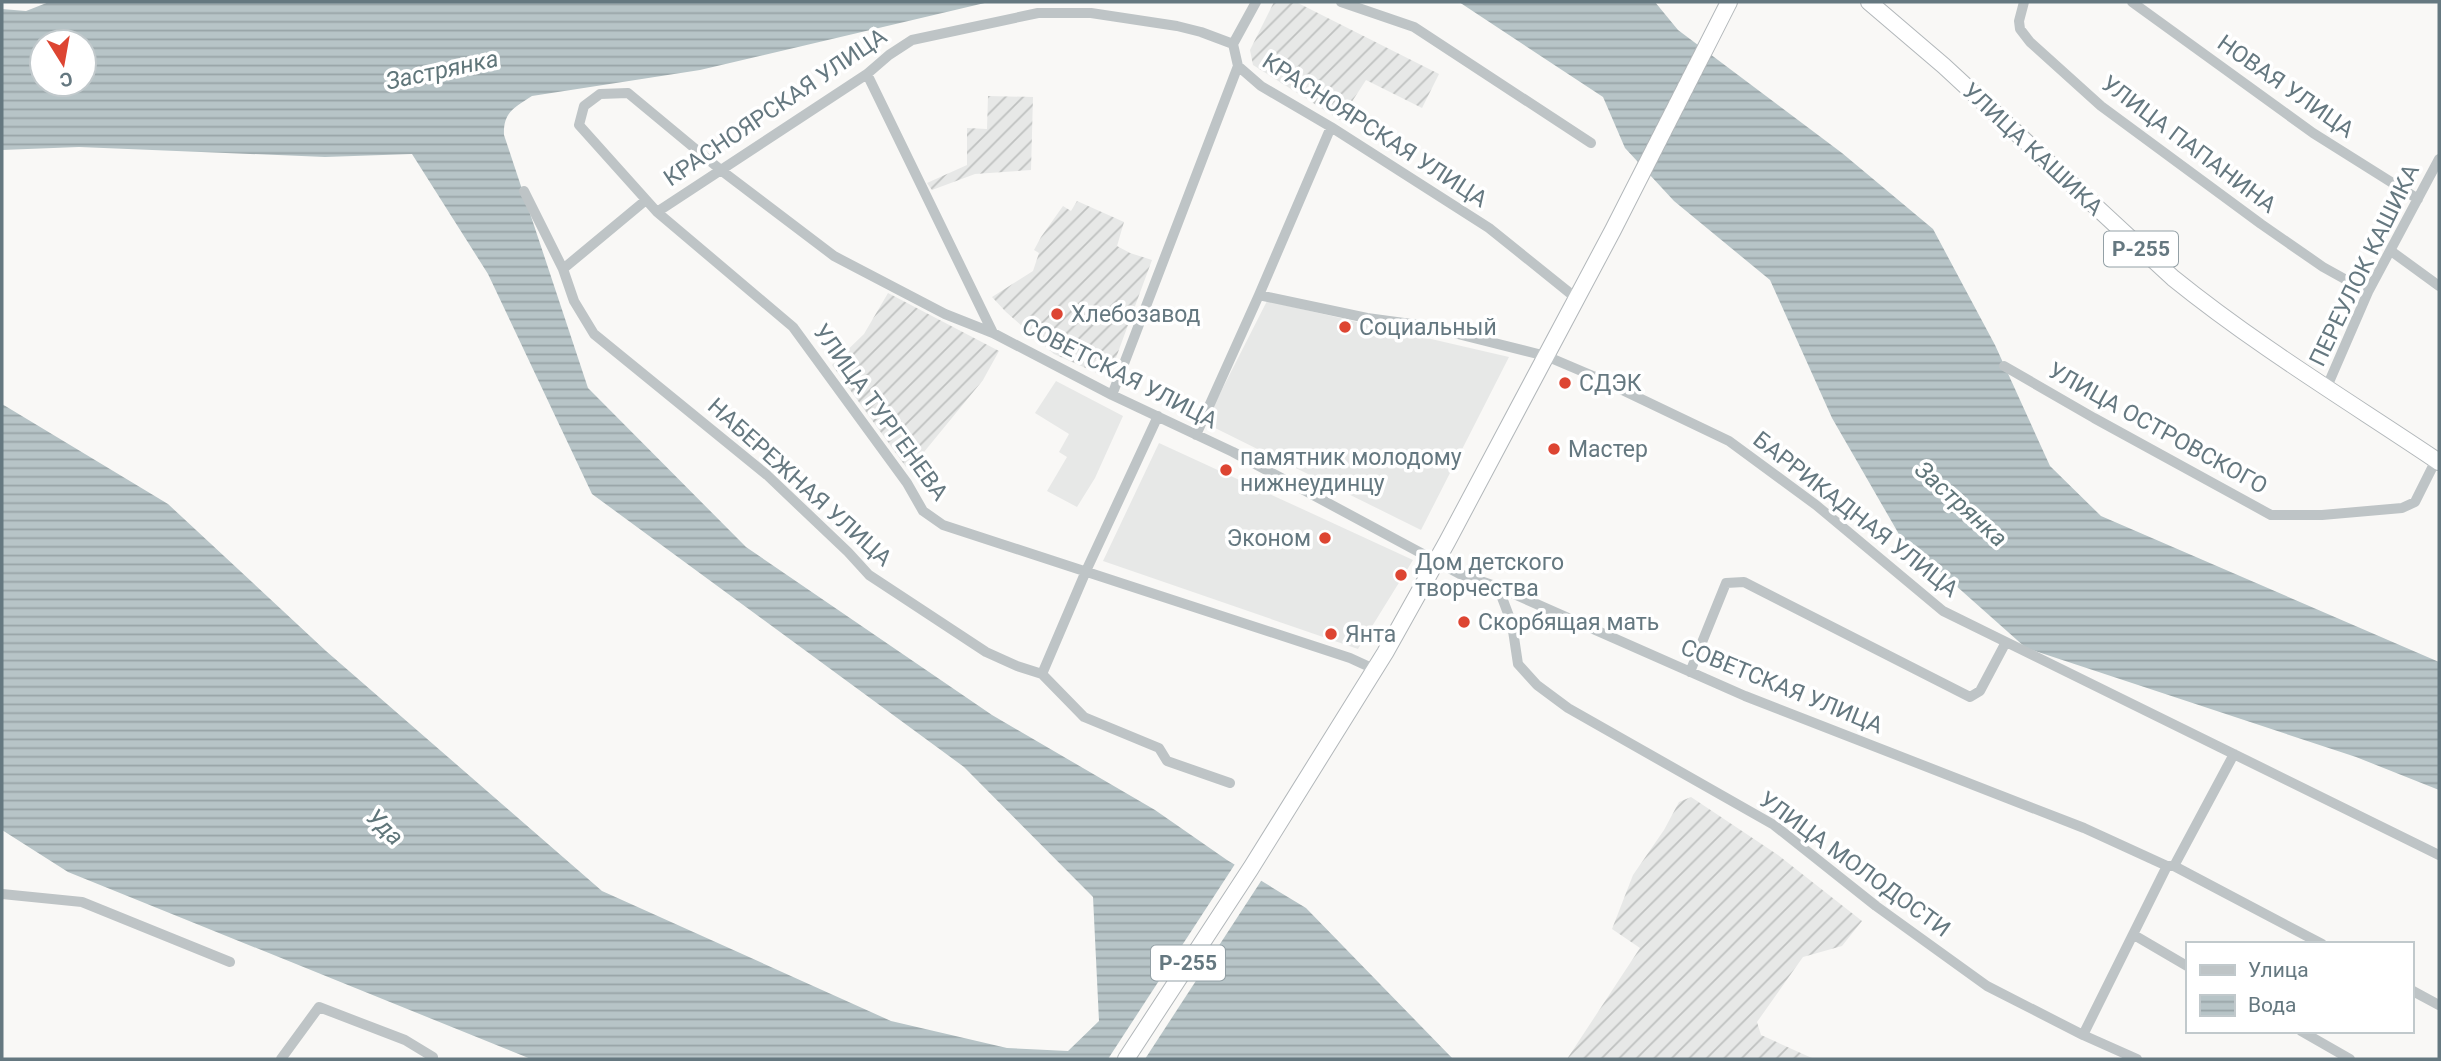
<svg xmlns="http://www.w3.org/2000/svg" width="2441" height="1061" font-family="Roboto,sans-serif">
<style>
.built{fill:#e7e8e7}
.industrial{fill:url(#industrial-furrows)}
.water{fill:url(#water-rules);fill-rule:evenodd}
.pier{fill:#f9f8f6}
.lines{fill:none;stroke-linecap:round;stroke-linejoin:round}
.highway-casing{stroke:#b2b7ba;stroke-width:18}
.minor{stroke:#bec4c6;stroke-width:10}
.highway{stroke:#fff;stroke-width:16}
.poi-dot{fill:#dd4532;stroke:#fff;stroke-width:2.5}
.labels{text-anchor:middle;stroke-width:7;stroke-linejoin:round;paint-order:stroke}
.shield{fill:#fff;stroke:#93a0a6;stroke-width:2}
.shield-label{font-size:21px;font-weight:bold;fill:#657880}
.street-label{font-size:23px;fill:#657880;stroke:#fff}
.poi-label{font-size:23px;fill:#657880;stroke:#fff;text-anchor:start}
.water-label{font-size:24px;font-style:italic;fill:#60767a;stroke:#fff}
</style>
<defs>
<pattern id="industrial-furrows" width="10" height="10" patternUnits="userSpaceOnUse" patternTransform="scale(1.75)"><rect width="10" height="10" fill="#e7e8e7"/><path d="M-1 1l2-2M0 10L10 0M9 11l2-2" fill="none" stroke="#bfc1c0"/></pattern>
<pattern id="water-rules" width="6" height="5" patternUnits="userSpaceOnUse" patternTransform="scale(1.75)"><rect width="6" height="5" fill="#b7c4c7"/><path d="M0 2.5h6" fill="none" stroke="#98a4a7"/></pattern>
</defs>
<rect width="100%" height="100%" fill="#f9f8f6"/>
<path class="built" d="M1267 301 1509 357 1421 530 1205 423Z
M1056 381 1123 416 1095 478 1077 507 1047 491 1067 457 1059 452 1069 434 1035 413Z
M1159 443 1413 560 1358 649 1103 561Z"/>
<path class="industrial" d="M1274 2H1296L1439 74 1422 108 1366 80 1340 120 1253 65 1250 50Z
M988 96 1033 97 1031 170 975 174 932 190 927 183 967 165V128L987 129Z
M1077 201 1124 222 1117 246 1130 253 1152 260 1110 374 1097 373 1054 354 1006 312 992 297 1033 271 1039 253 1034 250 1041 237 1063 206 1071 211Z
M888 293 999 351 983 380 924 452 906 467 832 365 864 334Z
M1691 797 1778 855 1862 921 1842 946 1803 957 1757 1022 1761 1035 1814 1059H1567L1640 948 1612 929 1633 875 1664 830 1679 802Z"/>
<path class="water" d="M49 2H989L700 70 532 96C514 108 503 112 504 135L588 388 746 547 992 715 1155 810 1227 860 1306 908 1453 1059H531L68 872 2 830V404L168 504 326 651 602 891 891 1021 1007 1048 1068 1051 1099 1021 1093 897 964 767 592 494 488 274 412 154 325 157 79 147 2 150V9L26 11ZM42 42H84V84H42Z
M1459 2H1655L1678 30 1842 153 1933 229 1995 345 2050 466 2101 516 2439 662V790L2356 757 2026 648 1900 536 1832 418 1770 280 1674 201 1625 148 1603 97Z"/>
<path class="pier" d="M1237 861 1263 878 1145 1059H1108Z"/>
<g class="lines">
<defs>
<path id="highway" d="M1869 2 1944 66 2173 278C2257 346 2350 402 2439 462
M1126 1059 1251 868 1385 653 1447 542 1613 230 1729 2"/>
</defs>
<use href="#highway" class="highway-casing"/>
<path class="minor" d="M1341 2 1414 27 1591 143
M2024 2 2019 21 2020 29 2030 42 2101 106 2261 224 2323 267 2368 292
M2132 2 2313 133 2418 199
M1233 44 1256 2
M867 74 993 333
M524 191 563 269 574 301 594 334 767 475 848 552 869 575 986 652 1017 666 1042 674 1084 717 1159 748 1167 761 1230 783
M657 212 867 74 889 55 912 40 1038 13H1091L1177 26 1201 32 1233 44 1238 66 1261 86 1331 127 1489 228 1576 298
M2391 251 2439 286
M563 269 646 200
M1259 295 1367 318 1426 326 1546 356 1593 376 1729 441 1816 505 1943 611 2439 855
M2004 366 2094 418 2271 515H2322L2402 508 2415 502 2436 460
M2326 389 2368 292 2439 159
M1112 395 1238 66
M1196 435 1259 295 1331 127
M1498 587 1512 624 1518 664 1537 685 1568 708 1774 825 1876 906 1987 986 2083 1035 2137 1059
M1374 669 1350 658 943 525 923 511 907 483 793 327 657 212 579 125 584 106 600 94 628 93 722 171 834 256 945 314 993 333 1112 395 1233 452 1460 574 1498 587 1745 696 2084 828 2167 866H2174L2322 944
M1690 672 1726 583 1744 582 1970 697 1980 691 2006 642
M1042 674 1086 571 1158 416
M2174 866 2234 754
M2 894 82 902 230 962
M2134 935 2187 966
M2411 990 2439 1005
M2301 1031 2350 1059
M2083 1035 2167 866
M281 1059 319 1007 405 1040 433 1057"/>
<use href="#highway" class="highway"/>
</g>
<g class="poi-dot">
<circle cx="1057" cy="314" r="7"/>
<circle cx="1345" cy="327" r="7"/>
<circle cx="1565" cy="383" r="7"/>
<circle cx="1554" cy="449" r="7"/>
<circle cx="1226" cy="470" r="7"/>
<circle cx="1325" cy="538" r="7"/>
<circle cx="1401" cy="575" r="7"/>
<circle cx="1464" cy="622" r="7"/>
<circle cx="1331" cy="634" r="7"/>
</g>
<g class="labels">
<g class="shield">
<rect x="2104" y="231.5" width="74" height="35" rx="5"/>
<rect x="1151" y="945.5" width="74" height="35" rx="5"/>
</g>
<g class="shield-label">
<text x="2141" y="256">Р-255</text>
<text x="1188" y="970">Р-255</text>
</g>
<g class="street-label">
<text transform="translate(2286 86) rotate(35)" y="8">НОВАЯ УЛИЦА</text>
<text transform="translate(775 107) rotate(-34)" y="8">КРАСНОЯРСКАЯ УЛИЦА</text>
<text transform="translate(1375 130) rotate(33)" y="8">КРАСНОЯРСКАЯ УЛИЦА</text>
<text transform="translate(2189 144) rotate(37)" y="8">УЛИЦА ПАПАНИНА</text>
<text transform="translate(2033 149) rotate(43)" y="8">УЛИЦА КАШИКА</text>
<text transform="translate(2364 265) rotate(-64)" y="8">ПЕРЕУЛОК КАШИКА</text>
<text transform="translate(1120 373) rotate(27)" y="8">СОВЕТСКАЯ УЛИЦА</text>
<text transform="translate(881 412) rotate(54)" y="8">УЛИЦА ТУРГЕНЕВА</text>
<text transform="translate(2158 428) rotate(29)" y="8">УЛИЦА ОСТРОВСКОГО</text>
<text transform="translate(800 482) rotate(42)" y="8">НАБЕРЕЖНАЯ УЛИЦА</text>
<text transform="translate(1856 514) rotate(38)" y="8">БАРРИКАДНАЯ УЛИЦА</text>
<text transform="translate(1782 686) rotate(22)" y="8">СОВЕТСКАЯ УЛИЦА</text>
<text transform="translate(1855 864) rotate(36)" y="8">УЛИЦА МОЛОДОСТИ</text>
</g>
<g class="poi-label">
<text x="1071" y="322">Хлебозавод</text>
<text x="1359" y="335">Социальный</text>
<text x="1579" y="391">СДЭК</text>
<text x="1568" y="457">Мастер</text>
<text x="1240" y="465">памятник молодому<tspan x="1240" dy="26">нижнеудинцу</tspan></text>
<text x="1311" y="546" text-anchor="end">Эконом</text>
<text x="1415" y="570">Дом детского<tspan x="1415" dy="26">творчества</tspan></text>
<text x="1478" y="630">Скорбящая мать</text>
<text x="1345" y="642">Янта</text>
</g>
<g class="water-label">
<text transform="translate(442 70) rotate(-12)" y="8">Застрянка</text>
<text transform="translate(1961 504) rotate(42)" y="8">Застрянка</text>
<text transform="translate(385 827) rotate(44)" y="8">Уда</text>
</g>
</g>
<rect width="2441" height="1061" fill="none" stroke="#657880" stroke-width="7"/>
<rect x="2186" y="942" width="228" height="91" fill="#ffffff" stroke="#c1c9cc" stroke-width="2"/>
<rect x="2200" y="965" width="35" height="10" fill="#bec4c6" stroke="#c1c9cc" stroke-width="2"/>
<text x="2248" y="977" font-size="21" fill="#657880">Улица</text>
<rect x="2200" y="995" width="35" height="21" fill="url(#water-rules)" stroke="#c1c9cc" stroke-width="2"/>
<text x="2248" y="1012" font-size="21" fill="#657880">Вода</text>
<g transform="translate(63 63) rotate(169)"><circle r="33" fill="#ffffff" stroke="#c1c9cc" stroke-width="2"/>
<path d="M0-5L12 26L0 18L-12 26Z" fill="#dd4532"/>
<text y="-10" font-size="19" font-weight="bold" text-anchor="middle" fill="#657880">С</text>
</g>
</svg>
